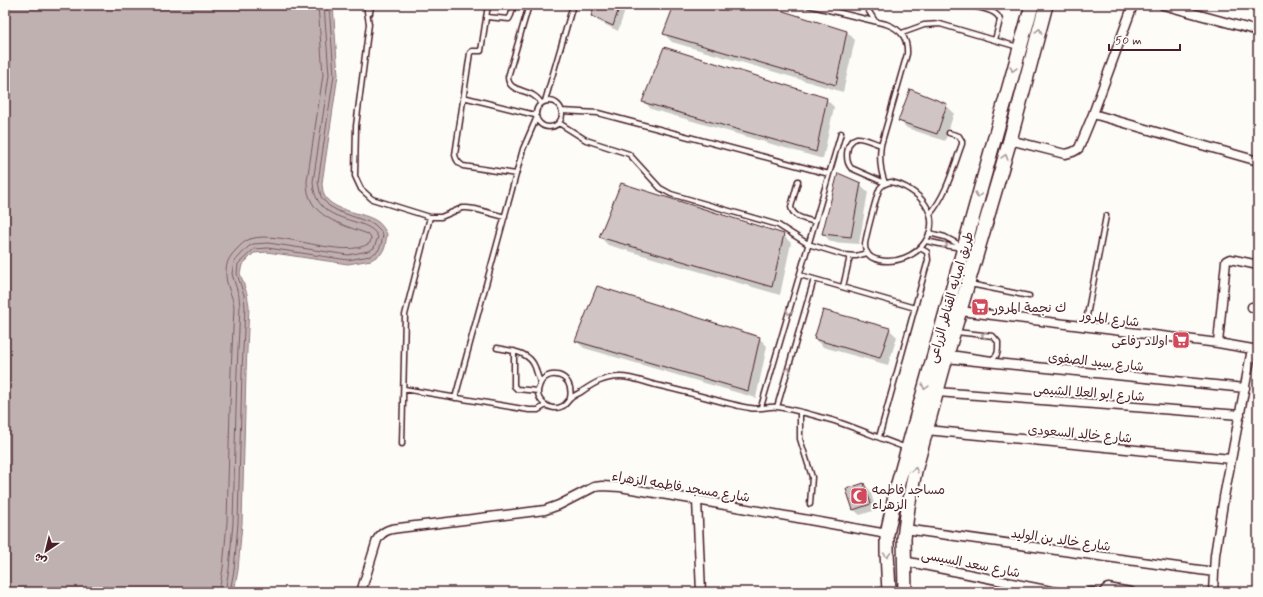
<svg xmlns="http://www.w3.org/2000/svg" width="1263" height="597" font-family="Mynerve,'Playpen Sans Arabic',sans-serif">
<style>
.water{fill:#c0b1b1;stroke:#91777b}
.shadow{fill:#0003}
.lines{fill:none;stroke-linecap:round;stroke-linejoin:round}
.shore{stroke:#795961;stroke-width:1}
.building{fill:#d0c5c4;stroke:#4a1f2b}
.service-casing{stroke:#4a1f2b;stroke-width:7}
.minor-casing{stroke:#4a1f2b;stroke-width:11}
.primary-casing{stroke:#4a1f2b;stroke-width:16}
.service{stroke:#fdfcf7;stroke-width:4}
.minor{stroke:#fdfcf7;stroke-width:8}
.primary{stroke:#fdfcf7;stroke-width:13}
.oneway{stroke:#ac999b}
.labels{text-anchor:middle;stroke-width:4;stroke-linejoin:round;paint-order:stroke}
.street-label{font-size:13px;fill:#4a1f2b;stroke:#fdfcf7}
.poi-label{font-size:13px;fill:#4a1f2b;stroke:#fdfcf7;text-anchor:start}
</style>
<rect width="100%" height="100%" fill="#fdfcf7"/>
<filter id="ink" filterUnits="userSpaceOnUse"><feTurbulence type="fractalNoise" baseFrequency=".025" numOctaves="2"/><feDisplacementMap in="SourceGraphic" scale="8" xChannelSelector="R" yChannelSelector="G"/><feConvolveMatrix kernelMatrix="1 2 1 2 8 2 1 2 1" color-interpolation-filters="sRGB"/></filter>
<g filter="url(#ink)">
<path class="water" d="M5 5H333L338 75 322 183C322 186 323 192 324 195 334 213 363 211 378 222 382 225 385 230 387 234L385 247 381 254 371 260 348 264 267 252 254 253 242 265 240 273 247 294 249 306 246 372 242 523 238 570 234 592H5Z"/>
<path class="shadow" d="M596 5H627L618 31 598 21 592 15Z
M675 5H761L847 32 855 40 843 92 672 42 664 34Z
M826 99 834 107 823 159 651 109 644 101Z
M946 105 954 113 945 141 907 128 900 121Z
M860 184 868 192 859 244 831 242 823 234Z
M783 235 791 243 780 295 608 245 600 237Z
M889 329 897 337 888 365 823 347 815 339Z
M759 338 767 346 756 398 584 348 576 341Z
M864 484 870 490 876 510 860 515 854 510Z"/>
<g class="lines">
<path class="shore" d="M219 592 223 568 227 522 231 371 234 307C233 296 225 284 226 272 226 263 229 257 236 250 240 246 244 241 250 239 281 229 343 261 370 243L371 238 368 234C341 224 306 217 307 181L323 75 318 5
M225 592 229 569 233 523 237 371 240 307 239 296 232 274 234 262 248 247 253 244 268 243 348 255 368 251 374 248 378 237C369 214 315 228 313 182L329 75 324 5
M230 592 234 570 238 523 242 372 245 307 244 295 237 274 238 264 254 249 268 248 348 260 370 256 378 251 381 245 383 235 380 230 374 224 340 212 329 206 321 197 318 182 334 75 329 5"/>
</g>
<path class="building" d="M595 5H620L613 26 591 16Z
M674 5H764L847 31 836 85 663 34Z
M664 47 827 98 816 152 642 102Z
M910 89 947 104 937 134 898 121Z
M838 173 861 183 851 237 822 234Z
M621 183 784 234 772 287 599 237Z
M597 286 760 337 748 391 575 341Z
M823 310 890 328 880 358 814 339Z
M864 483 871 504 853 510 846 489Z"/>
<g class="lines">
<defs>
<path id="service" d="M366 5 369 24 356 126 355 176 361 189 372 199 430 217H441L462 208H467L475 209 505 217
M488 5 481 51H472L470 53 455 155C456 160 458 163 463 166L516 174
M529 5 508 77C508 94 532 87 541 103
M808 5 886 24C901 29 908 38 907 54L881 145C879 159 880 170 885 183
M865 5 875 21
M969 5C978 8 997 9 1000 20L995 40
M370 13 371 5
M486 17 509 19 511 15 514 5
M902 33 924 25 940 24 1018 47
M463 97 535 115
M536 114a13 13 0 1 1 26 0a13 13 0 1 1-26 0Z
M545 101 573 5
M562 111 598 113 829 174
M559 123 586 140 629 154 660 188 671 194 778 225 808 244 844 255 856 256 867 253
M881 145C874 143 863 137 857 138 845 141 845 161 851 168L885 183
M798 181 791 207C793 218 806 219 815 222
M891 182C918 188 943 214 925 242 916 256 895 264 879 260 874 259 869 257 867 252 865 250 865 246 865 244 866 236 877 193 880 188 883 184 886 183 891 182Z
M930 214C947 194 953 168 962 144V141L959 136 949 133
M929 233 945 237 962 246
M926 241 949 246 963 248
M800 275 915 308
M970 284 1029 296
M843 287 850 256
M1085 326 1106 216
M497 348C511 351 529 351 535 367 537 372 537 377 541 382
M514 351V386L517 389 538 391
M950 353 992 359C999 356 998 349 998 342L993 336 956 332
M404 389 529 410H538L546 405
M455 398 523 149 536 119
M570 398C575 372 544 367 539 387 534 400 550 413 563 406 567 404 568 400 571 398 574 395 578 394 581 392 594 383 604 377 620 377 632 377 644 382 656 385 678 390 701 396 723 402 732 404 741 407 750 408 758 410 768 406 777 407 792 409 809 414 824 418 852 425 879 439 907 448
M761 407 841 133
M777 407 814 279
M800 412V439L812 477 810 504
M879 437 928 260 927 252 920 248
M402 444 405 315 430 217"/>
<path id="minor" d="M1163 5 1258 31
M1093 114 1258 161
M1010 140 1065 154C1071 153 1075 152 1079 148L1093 114 1133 5
M1252 307 1258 308
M960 311 1218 343 1258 350
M1218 343 1226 261 1230 259 1258 265
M946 358 1245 388
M937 392 1240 415
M926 430 1231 459
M697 500 701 592
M905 529 1214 572
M904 561 1056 592
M361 592 377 540C382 531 389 529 399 528L545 510 559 505 594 487 602 486 620 487 697 500 887 534
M1090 592H1094
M1104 592 1106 589 1108 588 1131 592
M1213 592 1215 555 1224 497 1252 349"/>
<path id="primary" d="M889 592 887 552V534L897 487 1032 5
M905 592 904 538 908 507 915 471 946 358 1010 140 1046 5"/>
</defs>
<use href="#service" class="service-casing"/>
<use href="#minor" class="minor-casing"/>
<use href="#primary" class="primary-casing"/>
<use href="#service" class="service"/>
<use href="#minor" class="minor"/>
<use href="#primary" class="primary"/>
</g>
<defs><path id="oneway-chevron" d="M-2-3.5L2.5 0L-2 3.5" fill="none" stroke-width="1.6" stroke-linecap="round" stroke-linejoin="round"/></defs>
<g class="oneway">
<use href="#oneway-chevron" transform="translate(1039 31) rotate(-75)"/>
<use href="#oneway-chevron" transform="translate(1013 69) rotate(106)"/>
<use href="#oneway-chevron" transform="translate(1005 157) rotate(-74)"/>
<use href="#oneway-chevron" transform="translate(978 195) rotate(105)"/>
<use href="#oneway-chevron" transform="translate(945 245) rotate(12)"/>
<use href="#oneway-chevron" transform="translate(789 312) rotate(106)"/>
<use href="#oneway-chevron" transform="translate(984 335) rotate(-173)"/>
<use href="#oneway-chevron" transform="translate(788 370) rotate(-74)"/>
<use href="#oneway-chevron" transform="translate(925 387) rotate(106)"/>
<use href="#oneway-chevron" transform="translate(915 470) rotate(-76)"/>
<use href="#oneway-chevron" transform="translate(887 555) rotate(89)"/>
</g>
</g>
<defs>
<symbol id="supermarket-square" viewBox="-11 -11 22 22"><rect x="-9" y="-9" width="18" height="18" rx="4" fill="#d1495b" stroke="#fdfcf7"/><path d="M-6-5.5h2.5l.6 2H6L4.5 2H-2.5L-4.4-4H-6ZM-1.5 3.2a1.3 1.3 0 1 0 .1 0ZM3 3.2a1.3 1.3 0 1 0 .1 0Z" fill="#fff"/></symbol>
<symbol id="mosque-square" viewBox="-11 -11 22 22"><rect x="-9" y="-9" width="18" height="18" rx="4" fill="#d1495b" stroke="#fdfcf7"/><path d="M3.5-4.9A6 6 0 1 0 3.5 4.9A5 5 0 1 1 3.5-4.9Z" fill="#fff"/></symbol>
</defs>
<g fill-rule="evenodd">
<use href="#supermarket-square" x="970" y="297" width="20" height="20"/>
<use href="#supermarket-square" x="1171" y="330" width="20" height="20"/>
<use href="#mosque-square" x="849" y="486" width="20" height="20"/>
</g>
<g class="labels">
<g class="street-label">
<text transform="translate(950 297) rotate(-74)" y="5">طريق امبابه القناطر الزراعى</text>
<text transform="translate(1110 318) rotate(7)" y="5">شارع المرور</text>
<text transform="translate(1096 361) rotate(6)" y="5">شارع سيد الصفوى</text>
<text transform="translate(1089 392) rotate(4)" y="5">شارع ابو العلا الشيمى</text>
<text transform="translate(1080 433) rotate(5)" y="5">شارع خالد السعودى</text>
<text transform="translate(681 486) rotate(9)" y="5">شارع مسجد فاطمه الزهراء</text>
<text transform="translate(1061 539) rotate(8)" y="5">شارع خالد بن الوليد</text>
<text transform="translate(971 563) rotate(11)" y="5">شارع سعد السيسى</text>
</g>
<g class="poi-label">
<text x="993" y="312">ك نجمة المرور</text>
<text x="1168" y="345" text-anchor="end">اولاد رفاعى</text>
<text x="872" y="494">مساجد فاطمه<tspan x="872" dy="15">الزهراء</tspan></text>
</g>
</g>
<rect width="1263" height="597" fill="none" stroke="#fdfcf7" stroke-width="20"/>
<rect x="10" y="10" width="1243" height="577" fill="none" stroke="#4a1f2b" stroke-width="1.5" filter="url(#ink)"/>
<g transform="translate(46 551) rotate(215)" stroke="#fdfcf7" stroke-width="3" paint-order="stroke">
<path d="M0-3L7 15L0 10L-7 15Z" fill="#4a1f2b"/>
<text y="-6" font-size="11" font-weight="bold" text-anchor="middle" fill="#4a1f2b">ش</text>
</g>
<path d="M1109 44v6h71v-6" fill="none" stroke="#4a1f2b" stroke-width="2"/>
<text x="1115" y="44" font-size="12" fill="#4a1f2b" stroke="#fdfcf7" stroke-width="3" paint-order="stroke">50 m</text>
</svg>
